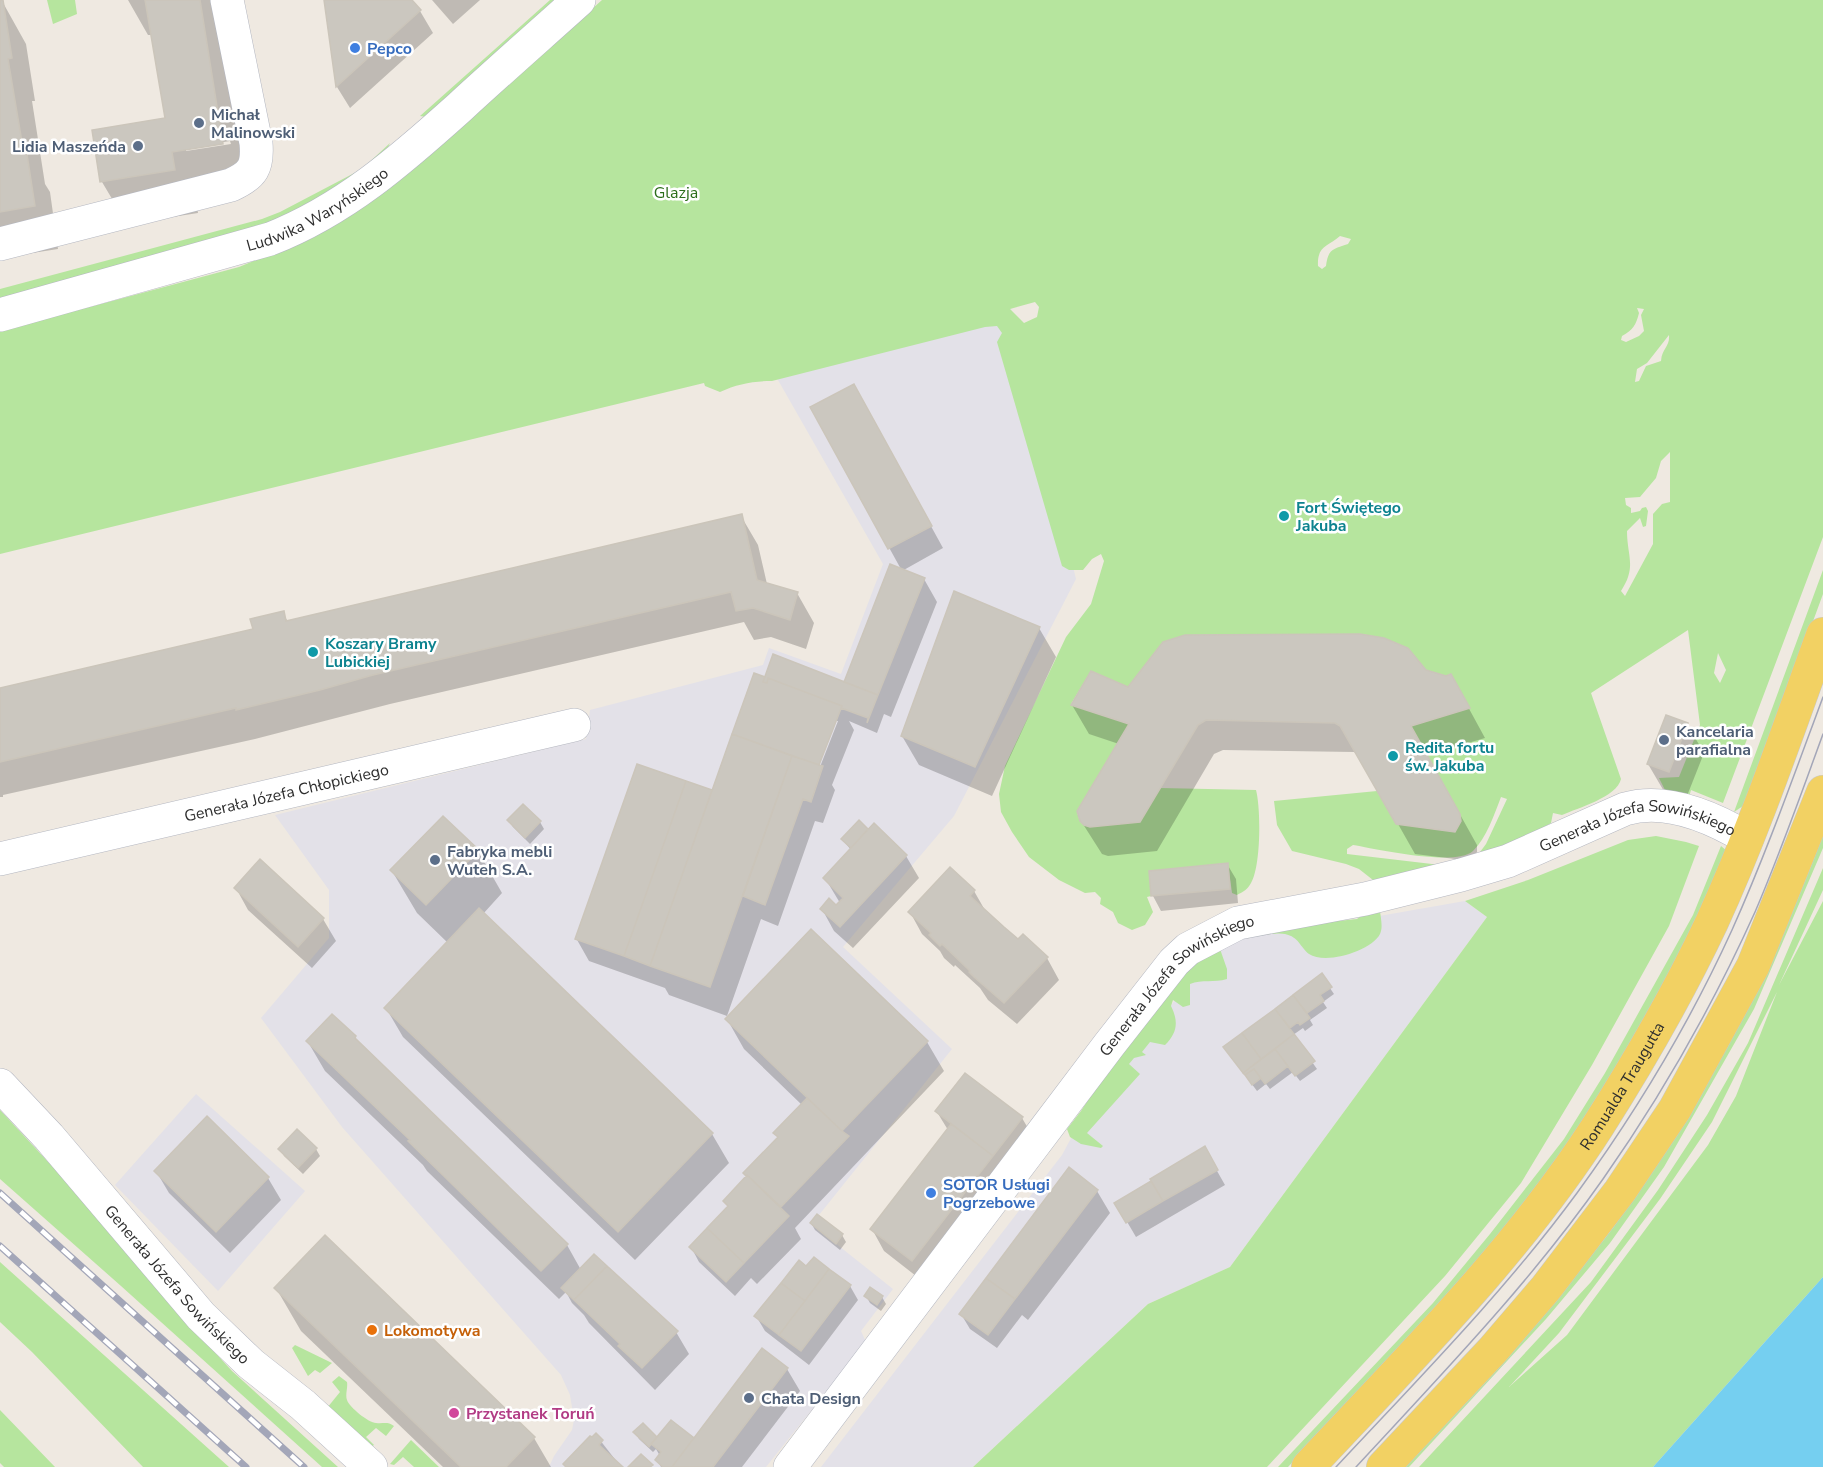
<svg xmlns="http://www.w3.org/2000/svg" width="1823" height="1467" font-family="'Nunito Sans',sans-serif">
<style>
.industrial{fill:#e3e1e8}
.green{fill:#b6e59e;fill-rule:evenodd}
.water{fill:#75cff0}
.shadow{fill:#0003;fill-rule:evenodd}
.building{fill:#cbc7bf;stroke:#cbc5ba;stroke-width:1.5}
.lines{fill:none;stroke-linecap:round;stroke-linejoin:round}
.minor-casing{stroke:#b4b7c1;stroke-width:34}
.major-casing{stroke:#c9c9c9;stroke-width:34}
.minor{stroke:#fff;stroke-width:33}
.major{stroke:#f2d163;stroke-width:33}
.tram{stroke:#a3a6b8;stroke-width:1.5}
.rail-casing{stroke:#a3a6b8;stroke-width:7}
.rail{stroke:#fff;stroke-width:4.5;stroke-dasharray:14;stroke-linecap:butt}
.shop-dot{fill:#3f7fe0;stroke:#fff;stroke-width:2}
.service-dot{fill:#5c6f8a;stroke:#fff;stroke-width:2}
.culture-dot{fill:#0f9aa8;stroke:#fff;stroke-width:2}
.food-dot{fill:#e8710a;stroke:#fff;stroke-width:2}
.hotel-dot{fill:#d1479c;stroke:#fff;stroke-width:2}
.labels{text-anchor:middle;stroke-width:5;stroke-linejoin:round;paint-order:stroke}
.shop-label{font-size:16px;font-weight:bold;fill:#366cbe;stroke:#fff;text-anchor:start}
.service-label{font-size:16px;font-weight:bold;fill:#4e5e75;stroke:#fff;text-anchor:start}
.park-label{font-size:16px;fill:#2c6e1b;stroke:#fff}
.street-label{font-size:16px;fill:#2e2e2e;stroke:#fff}
.culture-label{font-size:16px;font-weight:bold;fill:#0d838f;stroke:#fff;text-anchor:start}
.food-label{font-size:16px;font-weight:bold;fill:#c56008;stroke:#fff;text-anchor:start}
.hotel-label{font-size:16px;font-weight:bold;fill:#b23c85;stroke:#fff;text-anchor:start}
</style>
<rect width="100%" height="100%" fill="#efe9e1"/>
<path class="industrial" d="M1011 308 1076 579 954 816 843 947 952 1049 819 1215 817 1214 810 1223 893 1289 861 1331 866 1342 766 1467H549L554 1456 572 1430 574 1420 570 1395 561 1375 342 1127 261 1018 329 938V890L275 815 586 739 590 710 763 665 769 648 841 674 883 564 770 366Z
M1465 901 1487 917 1230 1267 1148 1304 973 1467H821L1062 1155 1076 1129 1206 960 1220 949 1245 937 1282 933Z
M196 1094 305 1191 218 1291 115 1185Z"/>
<path class="green" d="M47 0H75L77 14 53 24Z
M550 0H559L427 117 420 116Z
M602 0H1823V537L1723 803 1691 790 1689 797 1666 792 1659 778 1679 777 1700 725 1688 630 1591 693 1621 779C1617 797 1578 808 1562 815L1553 813 1551 823 1509 850 1389 883 1373 880 1359 869 1346 864 1292 851 1277 825 1274 801 1377 791 1396 824 1455 832 1461 821 1460 814 1411 726 1470 708 1451 674 1446 676 1426 670 1408 648 1384 638 1361 634 1185 635 1163 642 1128 687 1091 671 1071 704 1129 724 1077 811C1079 820 1080 825 1090 827L1140 821 1160 788 1256 790C1261 809 1261 866 1251 883 1248 889 1243 892 1237 895L1232 893 1228 863 1150 871 1151 896 1147 897 1153 912 1145 925 1132 930 1118 923 1113 912 1100 904 1101 898 1095 892 1085 893 1059 880 1029 857 1012 832 1001 812 999 794 1005 766 1066 637 1091 604 1104 561 1101 554 1092 559 1083 570H1069L1062 566 997 342 1002 333 997 326 985 327 772 381C753 381 737 384 720 392L705 386 704 383 0 554V331L239 267 281 250 511 82ZM1340 236 1351 239 1348 244C1333 249 1328 249 1326 266L1322 269 1318 266C1317 246 1327 247 1340 236ZM1035 302 1039 307 1037 317 1024 323 1010 309ZM1637 308 1644 309 1641 315 1644 331 1639 336 1626 342 1621 340 1622 336C1633 330 1636 325 1639 313ZM1669 335C1670 347 1662 348 1661 361L1646 366 1639 381 1635 382 1637 369 1647 363ZM1670 452V502L1662 504 1653 514V544L1625 596 1621 591C1637 567 1627 556 1627 531L1640 518 1643 527 1646 526 1648 511 1646 507 1642 508 1640 511 1631 513V508L1626 505 1625 498 1640 497 1656 478 1661 461ZM1718 653 1726 670 1720 683 1714 673ZM1501 797 1507 799 1486 844 1477 856 1449 866 1347 854V849L1353 845C1377 849 1455 867 1473 851 1487 837 1494 815 1501 797Z
M390 143 385 153 362 170 300 209 255 229 0 303V289L262 219 280 212 362 169Z
M1823 570V594L1746 804 1734 812Z
M1823 835V848L1754 1009 1664 1167 1610 1243 1546 1319 1409 1467H1400C1470 1392 1542 1318 1606 1237 1621 1218 1634 1197 1648 1177 1720 1071 1778 955 1823 835Z
M1656 836 1686 842 1699 846 1669 926 1592 1065 1521 1183 1445 1276 1267 1467H973L1148 1304 1230 1267 1487 917 1465 901 1528 880 1628 840Z
M1721 846 1727 851 1675 965 1624 1056 1582 1124 1530 1199 1407 1342 1288 1467H1278L1433 1303 1490 1234 1564 1139 1605 1073 1693 915Z
M1823 868V890L1779 985 1823 901V1277L1653 1467H1419L1591 1282 1658 1190 1707 1115 1748 1043ZM1777 992 1736 1096 1708 1145 1567 1335 1509 1387 1559 1333 1660 1199 1712 1122Z
M1380 911C1381 919 1383 928 1380 934 1371 951 1326 965 1309 954 1300 947 1299 937 1285 934 1273 931 1244 940 1231 942L1331 920 1338 921 1357 919 1365 913Z
M1220 949 1227 969V979C1214 983 1202 979 1190 984V1005L1183 1007 1173 1000 1171 1006C1179 1022 1177 1033 1165 1045L1150 1042 1142 1052 1146 1055 1134 1058 1129 1064 1140 1074 1087 1133 1103 1146 1101 1148 1081 1144 1070 1137 1067 1129 1081 1111 1118 1053 1191 961Z
M0 1110 140 1261 156 1288 232 1371 338 1467H322L121 1286 0 1179Z
M0 1262 229 1467H143L32 1352 0 1322Z
M295 1345 332 1363 320 1373 315 1370 308 1376 292 1348Z
M339 1376 347 1382C348 1388 345 1395 347 1400 349 1407 369 1423 376 1423 384 1424 387 1421 394 1426L386 1436 376 1428 366 1437 374 1445 371 1447 327 1408 340 1392 332 1382Z
M0 1410 55 1467H4L0 1463Z
M411 1440 439 1467H414L403 1457 394 1465 390 1464Z"/>
<path class="water" d="M1823 1277V1467H1653Z"/>
<path class="shadow" d="M128 0H216L247 186 195 194 198 213 127 224 102 182 166 119 153 35H148ZM230 141 231 144 186 151V148Z
M325 0H410L420 11 433 33 350 108 337 87Z
M432 0H480L453 24Z
M2 1 26 44 35 101H32L45 184 50 192 58 249 0 258V2Z
M812 408H866L943 548 902 571 924 579 937 602 891 717 884 714 877 733 849 721 854 730 832 785 835 790 823 823 815 821 778 926 761 919 727 1016 669 995 665 988 589 961 576 938 711 792 713 794 755 675 764 678 847 685 902 571ZM835 721H838L818 772 815 771Z
M741 516 758 545 767 584 797 593 814 623 806 649 771 637 754 640 744 622 390 704 255 739 3 795V797H0V690L254 630 283 613 288 622Z
M1039 628 1056 657 992 796 919 765 902 736Z
M1425 672 1467 705 1485 738 1427 755 1477 845V852L1471 861 1415 854 1359 755 1354 752 1223 750 1214 754 1157 851 1108 856 1102 854 1081 821 1119 744 1089 734 1072 705 1128 689Z
M1687 724 1704 753 1685 801 1665 793 1648 764Z
M523 806 540 822 544 829 530 844 513 827 509 821Z
M874 825 906 856 919 878 853 948 834 931 822 909 837 907 840 903 825 878 851 850 842 839 867 830 868 832Z
M478 851 502 893 483 914 712 1134 729 1163 635 1260 403 1037 386 1008 448 943 417 913 392 871Z
M260 861 323 919 336 941 312 968 248 910 236 888Z
M1227 864 1236 879 1238 903 1161 911 1153 896 1151 872Z
M974 891 986 912 1018 941 1047 958 1059 980 1017 1024 988 1000 980 988 955 965 954 967 944 958 940 951 922 934 910 912Z
M1321 975 1334 994 1323 1002 1327 1008 1310 1020 1313 1025 1305 1031 1303 1028 1293 1035 1317 1069 1300 1081 1293 1072 1270 1089 1266 1084 1257 1091 1225 1048Z
M727 1019 927 1042 944 1071 795 1228 801 1239 757 1284 751 1278 735 1296 699 1262 691 1247 728 1207 725 1202 747 1178 745 1174 778 1138 775 1133 802 1105 744 1049Z
M355 1037 359 1044 567 1245 581 1270 676 1332 689 1354 655 1390 589 1323 584 1315 572 1303 566 1292 559 1299 427 1171 423 1165 325 1071 308 1042Z
M937 1112 1022 1118 1035 1140 925 1283 884 1251 872 1229 948 1130Z
M207 1118 268 1178 281 1200 230 1253 169 1193 156 1171Z
M297 1131 316 1149 320 1156 303 1174 284 1156 280 1149Z
M1204 1148 1225 1185 1136 1237 1116 1203Z
M1097 1191 1110 1213 1028 1320 1022 1315 997 1348 970 1329 961 1314Z
M811 1223 842 1235 846 1242 840 1250 815 1230Z
M850 1286 858 1300 809 1365 765 1331 756 1316Z
M276 1288 534 1438 551 1467H443L301 1331Z
M866 1296 882 1297 886 1304 881 1311 870 1303Z
M787 1369 800 1391 742 1467H661L657 1460 660 1456 656 1449 653 1452 639 1439 635 1432 656 1437 694 1440Z
M596 1435 621 1467H567Z"/>
<path class="building" d="M0 0H3L12 58 8 59 23 148H26L35 206 0 212Z
M145 0H200L223 144 172 152 175 170 100 182 92 130 165 118Z
M324 0H412L421 10 336 87Z
M854 384 932 526 888 549 810 407Z
M742 514 757 580 798 592 790 620 753 608 736 611 731 592 373 675 320 690 236 710V708L0 762V688L253 629 250 619 284 611 286 621Z
M890 564 925 578 878 695 844 682Z
M954 591 1040 627 975 767 901 736Z
M1360 634 1384 638 1408 648 1426 670 1446 676 1451 674 1470 708 1411 726 1460 814 1461 821 1455 832 1396 824 1340 726 1335 723 1206 720 1198 725 1140 822 1090 827 1084 825 1080 821 1077 811 1129 724 1071 705 1091 671 1128 687 1163 642 1185 635Z
M773 654 878 695 867 723 868 718 841 708 842 706 768 678 767 683 763 682Z
M754 673 765 677 763 682 767 683 768 678 842 706 819 765 732 734Z
M1666 715 1688 723 1669 772 1647 764Z
M732 734 792 756 710 987 650 966Z
M792 756 823 766 811 802 803 799 765 905 743 896Z
M637 764 686 781 624 956 575 939Z
M686 781 712 790 650 966 624 956Z
M523 804 541 821 525 838 507 820Z
M443 816 479 850 426 905 390 870Z
M859 820 868 829 851 848 841 839Z
M874 823 907 855 840 927 820 909 829 898 836 905 843 898 823 878Z
M260 859 324 918 298 947 234 888Z
M1228 863 1230 889 1151 896 1149 871Z
M950 867 975 890 970 896 1004 927 1018 939 1023 934 1048 957 1004 1003 974 977 969 972 970 971 942 944 940 946 929 935 931 933 908 912Z
M479 908 713 1133 618 1232 384 1008Z
M811 929 928 1041 842 1131 725 1019Z
M1322 973 1332 987 1320 995 1324 1001 1307 1013 1293 995Z
M1293 995 1310 1018 1300 1025 1298 1022 1290 1028 1275 1009Z
M1275 1009 1294 1034 1261 1059 1242 1033Z
M332 1014 356 1036 355 1038 568 1244 541 1271 408 1141 410 1140 306 1041Z
M1242 1033 1261 1059 1243 1073 1223 1047Z
M1294 1034 1315 1061 1295 1076 1275 1049Z
M1275 1049 1288 1066 1265 1084 1254 1069 1245 1075 1243 1073Z
M1254 1069 1261 1078 1252 1085 1245 1075Z
M965 1073 1023 1117 993 1156 935 1111Z
M807 1098 842 1131 849 1136 781 1207 747 1175 746 1176 743 1173 778 1137 773 1133Z
M207 1116 269 1177 216 1232 154 1171Z
M951 1124 993 1156 912 1261 870 1229Z
M297 1129 317 1148 298 1168 278 1149Z
M1205 1146 1218 1170 1163 1201 1150 1179Z
M1069 1167 1098 1190 1015 1299 986 1278Z
M747 1175 789 1216 744 1263 707 1228 728 1206 723 1201Z
M1151 1181 1163 1201 1126 1223 1114 1203Z
M817 1214 843 1234 836 1244 810 1223Z
M707 1228 744 1263 726 1282 689 1247Z
M325 1235 535 1437 506 1467H461L274 1288Z
M594 1254 607 1266 574 1300 561 1288Z
M814 1257 829 1269 805 1301 781 1283 799 1260 806 1266Z
M607 1266 678 1331 642 1368 618 1346 620 1344 574 1300Z
M829 1269 851 1285 801 1351 779 1335Z
M986 1278 1015 1299 988 1335 959 1314Z
M781 1283 805 1301 779 1335 754 1316Z
M870 1287 883 1296 877 1305 864 1296Z
M762 1348 788 1368 713 1467H672Z
M671 1420 694 1438 672 1467H663L655 1460 661 1452 651 1444Z
M643 1423 657 1437 649 1447 633 1432Z
M596 1433 603 1440 599 1445 623 1467H566L563 1464 590 1436 592 1437Z
M641 1454 653 1465 650 1467H628Z"/>
<g class="lines">
<defs>
<g id="minor">
<path d="M0 244 231 185C253 175 258 167 256 143L227 0"/>
<path id="s1" d="M0 315 270 239C344 210 401 160 460 107 499 71 539 36 579 0"/>
<path id="s2" d="M0 859 574 725"/>
<path id="s3" d="M0 1085 49 1137 201 1316 251 1364 303 1405 371 1467"/>
<path id="s4" d="M790 1467 1109 1045 1174 962 1188 949 1238 923 1365 899 1461 875 1508 861 1625 809C1666 797 1712 817 1747 838"/>
</g>
<g id="major">
<path id="s5" d="M1308 1467C1410 1358 1517 1252 1598 1126 1640 1060 1679 992 1712 922 1755 828 1788 730 1823 634"/>
<path d="M1383 1467 1492 1351 1546 1288 1620 1191 1675 1109 1753 966 1823 792"/>
</g>
</defs>
<use href="#minor" class="minor-casing"/>
<use href="#major" class="major-casing"/>
<use href="#minor" class="minor"/>
<use href="#major" class="major"/>
<path class="tram" d="M1336 1467C1419 1378 1505 1291 1577 1193 1636 1112 1691 1020 1732 930 1766 854 1794 775 1823 697
M1356 1467C1442 1374 1530 1283 1603 1179 1662 1095 1713 1005 1755 912 1780 854 1801 794 1823 734"/>
<defs>
<path id="rail" d="M0 1193 304 1467
M0 1246 246 1467"/>
</defs>
<use href="#rail" class="rail-casing"/>
<use href="#rail" class="rail"/>
</g>
<g class="shop-dot">
<circle cx="355" cy="48" r="6"/>
<circle cx="931" cy="1193" r="6"/>
</g>
<g class="service-dot">
<circle cx="199" cy="123" r="6"/>
<circle cx="138" cy="146" r="6"/>
<circle cx="1664" cy="740" r="6"/>
<circle cx="435" cy="860" r="6"/>
<circle cx="749" cy="1398" r="6"/>
</g>
<g class="culture-dot">
<circle cx="1284" cy="516" r="6"/>
<circle cx="313" cy="652" r="6"/>
<circle cx="1393" cy="756" r="6"/>
</g>
<circle class="food-dot" cx="372" cy="1330" r="6"/>
<circle class="hotel-dot" cx="454" cy="1413" r="6"/>
<g class="labels">
<g class="shop-label">
<text x="367" y="54">Pepco</text>
<text x="943" y="1190">SOTOR Usługi<tspan x="943" dy="18">Pogrzebowe</tspan></text>
</g>
<g class="service-label">
<text x="211" y="120">Michał<tspan x="211" dy="18">Malinowski</tspan></text>
<text x="126" y="152" text-anchor="end">Lidia Maszeńda</text>
<text x="1676" y="737">Kancelaria<tspan x="1676" dy="18">parafialna</tspan></text>
<text x="447" y="857">Fabryka mebli<tspan x="447" dy="18">Wuteh S.A.</tspan></text>
<text x="761" y="1404">Chata Design</text>
</g>
<g class="park-label">
<text x="676" y="198">Glazja</text>
</g>
<g class="street-label">
<text dy="6" stroke="none"><textPath href="#s1" startOffset="336">Ludwika Waryńskiego</textPath></text>
<text dy="6" stroke="none"><textPath href="#s2" startOffset="294">Generała Józefa Chłopickiego</textPath></text>
<text dy="6" stroke="none"><textPath href="#s4" startOffset="1126">Generała Józefa Sowińskiego</textPath></text>
<text dy="6" stroke="none"><textPath href="#s4" startOffset="622">Generała Józefa Sowińskiego</textPath></text>
<text dy="6" stroke="none"><textPath href="#s5" startOffset="495">Romualda Traugutta</textPath></text>
<text dy="6" stroke="none"><textPath href="#s3" startOffset="267">Generała Józefa Sowińskiego</textPath></text>
</g>
<g class="culture-label">
<text x="1296" y="513">Fort Świętego<tspan x="1296" dy="18">Jakuba</tspan></text>
<text x="325" y="649">Koszary Bramy<tspan x="325" dy="18">Lubickiej</tspan></text>
<text x="1405" y="753">Redita fortu<tspan x="1405" dy="18">św. Jakuba</tspan></text>
</g>
<g class="food-label">
<text x="384" y="1336">Lokomotywa</text>
</g>
<g class="hotel-label">
<text x="466" y="1419">Przystanek Toruń</text>
</g>
</g>
</svg>
